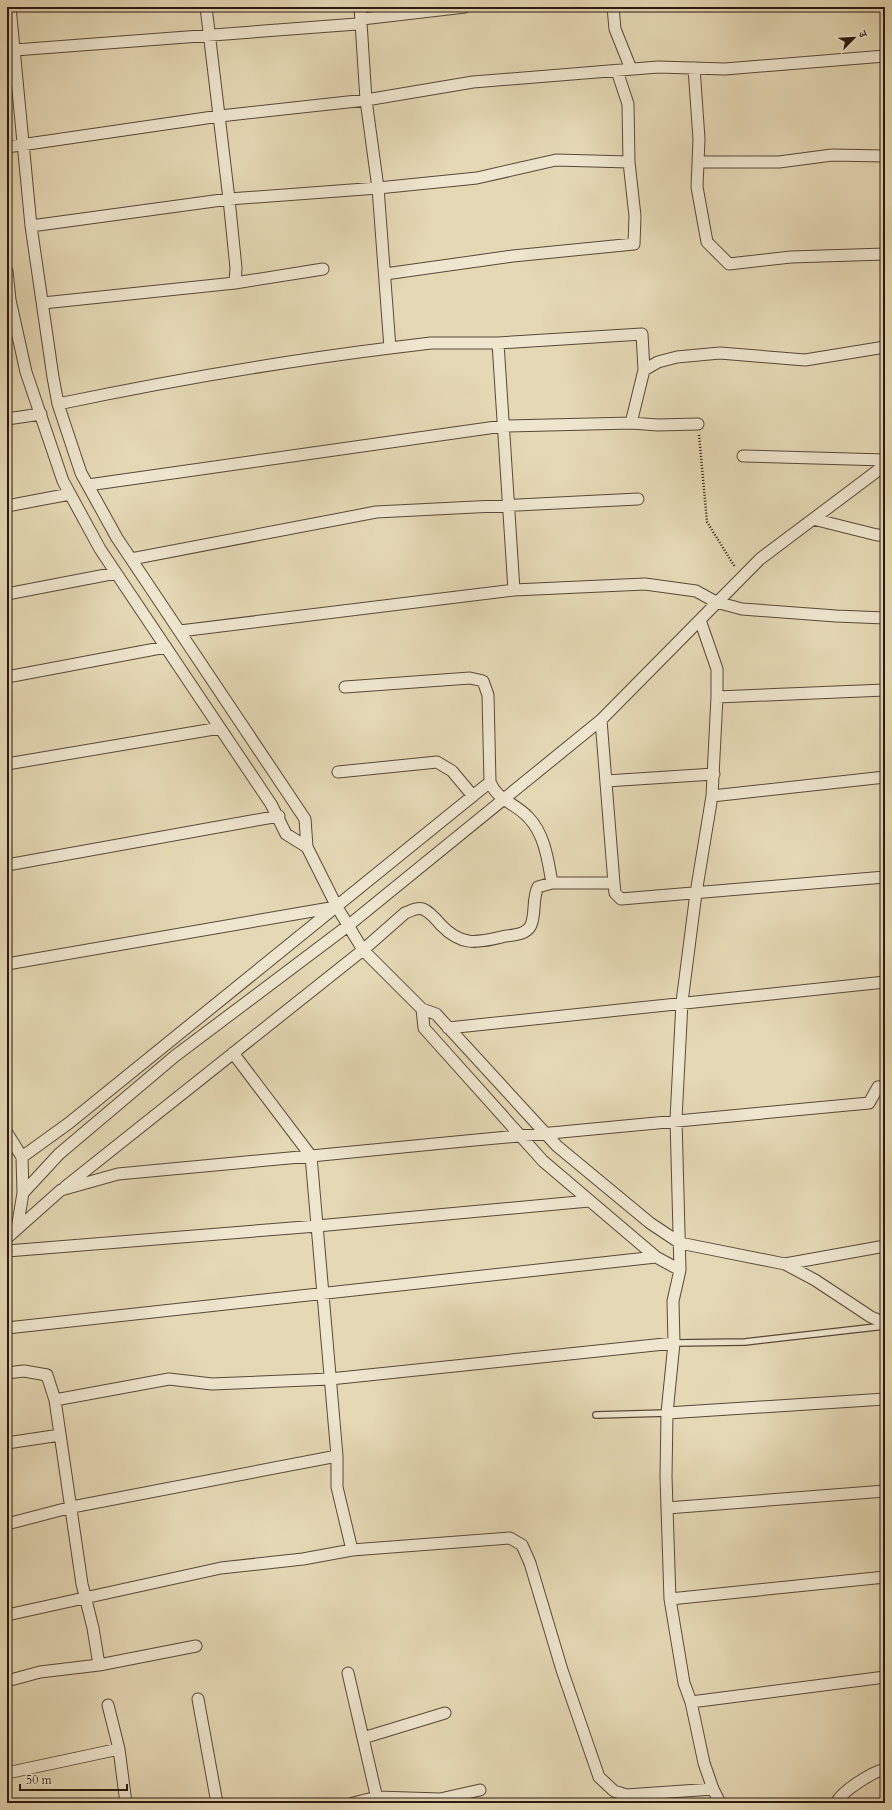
<svg xmlns="http://www.w3.org/2000/svg" width="892" height="1810" font-family="Cardo,'Noto Serif Devanagari',serif">
<style>
.lines{fill:none;stroke-linecap:round;stroke-linejoin:round}
.service-casing{stroke:#594939;stroke-width:8}
.minor-casing{stroke:#594939;stroke-width:13}
.path{stroke:#2a1910;stroke-width:2.5;stroke-dasharray:1 2;stroke-linecap:butt}
.service{stroke:#eee6cf;stroke-width:5.5}
.minor{stroke:#eee6cf;stroke-width:11}
</style>
<rect width="100%" height="100%" fill="#e5d9b5"/>
<filter id="stains"><feTurbulence type="fractalNoise" baseFrequency=".005" numOctaves="4"/><feColorMatrix values="0 0 0 0 .2 0 0 0 0 .09 0 0 0 0 .02 0 0 0 .5 -.17"/></filter>
<radialGradient id="worn" r=".72"><stop offset=".6" stop-color="#630" stop-opacity="0"/><stop offset="1" stop-color="#630" stop-opacity=".3"/></radialGradient>
<g class="lines">
<defs>
<path id="service" d="M674 1343 745 1342 885 1326
M596 1415 667 1413"/>
<path id="minor" d="M10 7 31 226 53 377 58 404 81 473 117 538 305 819 307 847 337 907 363 950 422 1009 436 1014 557 1146 650 1223 680 1243 785 1264 815 1280 871 1317 885 1323
M360 7 366 100 378 188 390 348 431 343H498L642 334 644 370 631 423 658 425 698 424
M613 7 615 29 631 69
M362 19 465 7
M15 50 357 24
M694 68 699 139 697 187 707 242 729 264 791 257 885 254
M617 71 628 104 629 162
M7 147 220 116 366 100 473 82 658 67 725 69 885 56
M698 162H779L832 155 885 156
M31 226 229 199 378 188 477 178 556 160 629 162 635 216 634 244 513 256 385 274
M7 271 10 300 26 372 63 481 100 549 271 804 286 834 307 847
M235 283 323 269
M43 303 235 283 236 268 229 199 206 7
M498 343 514 590 645 584 696 591 716 602 742 609 836 616 885 618
M644 370 658 362 677 357 720 353 805 360 885 347
M58 404C168 381 278 362 390 348
M7 419 41 414
M743 456 885 460
M88 485 503 426 631 423
M7 506 70 494
M813 519 877 535H885
M131 559 376 512 638 499
M7 594 116 573
M700 620 717 669V697L712 796 696 893 682 1002 676 1119 680 1270 673 1301 674 1343 667 1413 666 1477 670 1599 684 1683 691 1702 704 1763 713 1789 720 1803
M180 631 514 590
M7 677 166 647
M345 687 470 678 483 681 488 695 490 782C497 800 515 803 528 817 545 834 548 861 552 883
M717 697 885 690
M601 720 614 883 615 893 621 899 885 877
M7 764 220 728
M338 772 437 762 452 771 473 796
M606 781 714 774
M712 796 885 777
M7 865 279 816
M7 964 336 907
M422 1009 424 1028 543 1161 656 1257 680 1270
M448 1028 885 982
M233 1053 311 1156C497 1138 683 1119 869 1103L878 1087 885 1086
M7 1133 22 1157
M65 1187 363 950 405 913C411 911 416 907 423 909 430 912 436 919 441 925 463 948 479 942 506 936 515 935 527 934 531 925 536 913 532 899 538 887L552 883H614
M23 1193 59 1154 175 1056 349 925 601 720 760 559 885 465
M17 1229 23 1193 22 1157 69 1123 490 782
M7 1238 61 1190 118 1174 311 1156 337 1456V1487L352 1550
M7 1251 317 1226 589 1201
M785 1264 885 1246
M7 1328 656 1257
M7 1373 24 1371 47 1375 55 1400 82 1584 93 1628 99 1665 40 1672 7 1681
M55 1400 169 1379 212 1384 330 1379 674 1343
M667 1413 885 1399
M7 1443 60 1435
M667 1508 885 1491
M7 1524 72 1507 337 1456
M670 1599 885 1577
M7 1615 221 1568 303 1559 352 1550 510 1538 522 1545 530 1563 562 1670 599 1777 614 1791 626 1795 713 1789
M99 1665 196 1646
M348 1673 378 1803
M198 1699 217 1803
M691 1702 885 1677
M108 1705 119 1749 126 1803
M363 1738 445 1713
M7 1773 119 1749
M353 1803 377 1797 440 1799 480 1790
M836 1803C842 1791 872 1772 885 1769"/>
</defs>
<use href="#service" class="service-casing"/>
<use href="#minor" class="minor-casing"/>
<path class="path" d="M699 435 707 522 735 567"/>
<use href="#service" class="service"/>
<use href="#minor" class="minor"/>
</g>
<rect width="892" height="1810" fill="none" stroke="#e5d9b5" stroke-width="24"/>
<rect x="8" y="8" width="876" height="1794" fill="none" stroke="#2a1910" stroke-width="2"/>
<rect x="12" y="12" width="868" height="1786" fill="none" stroke="#2a1910"/>
<g transform="translate(854 38) rotate(66)" stroke="#eee6cf" stroke-width="3" paint-order="stroke">
<path d="M0-3L7 15L0 10L-7 15Z" fill="#2a1910"/>
<text y="-6" font-size="11" font-weight="bold" text-anchor="middle" fill="#2a1910">उ</text>
</g>
<path d="M20 1784v6h107v-6" fill="none" stroke="#2a1910" stroke-width="2"/>
<text x="26" y="1784" font-size="12" fill="#2a1910" stroke="#eee6cf" stroke-width="3" paint-order="stroke">50 m</text>
<rect width="100%" height="100%" filter="url(#stains)"/>
<rect width="100%" height="100%" fill="url(#worn)"/>
</svg>
